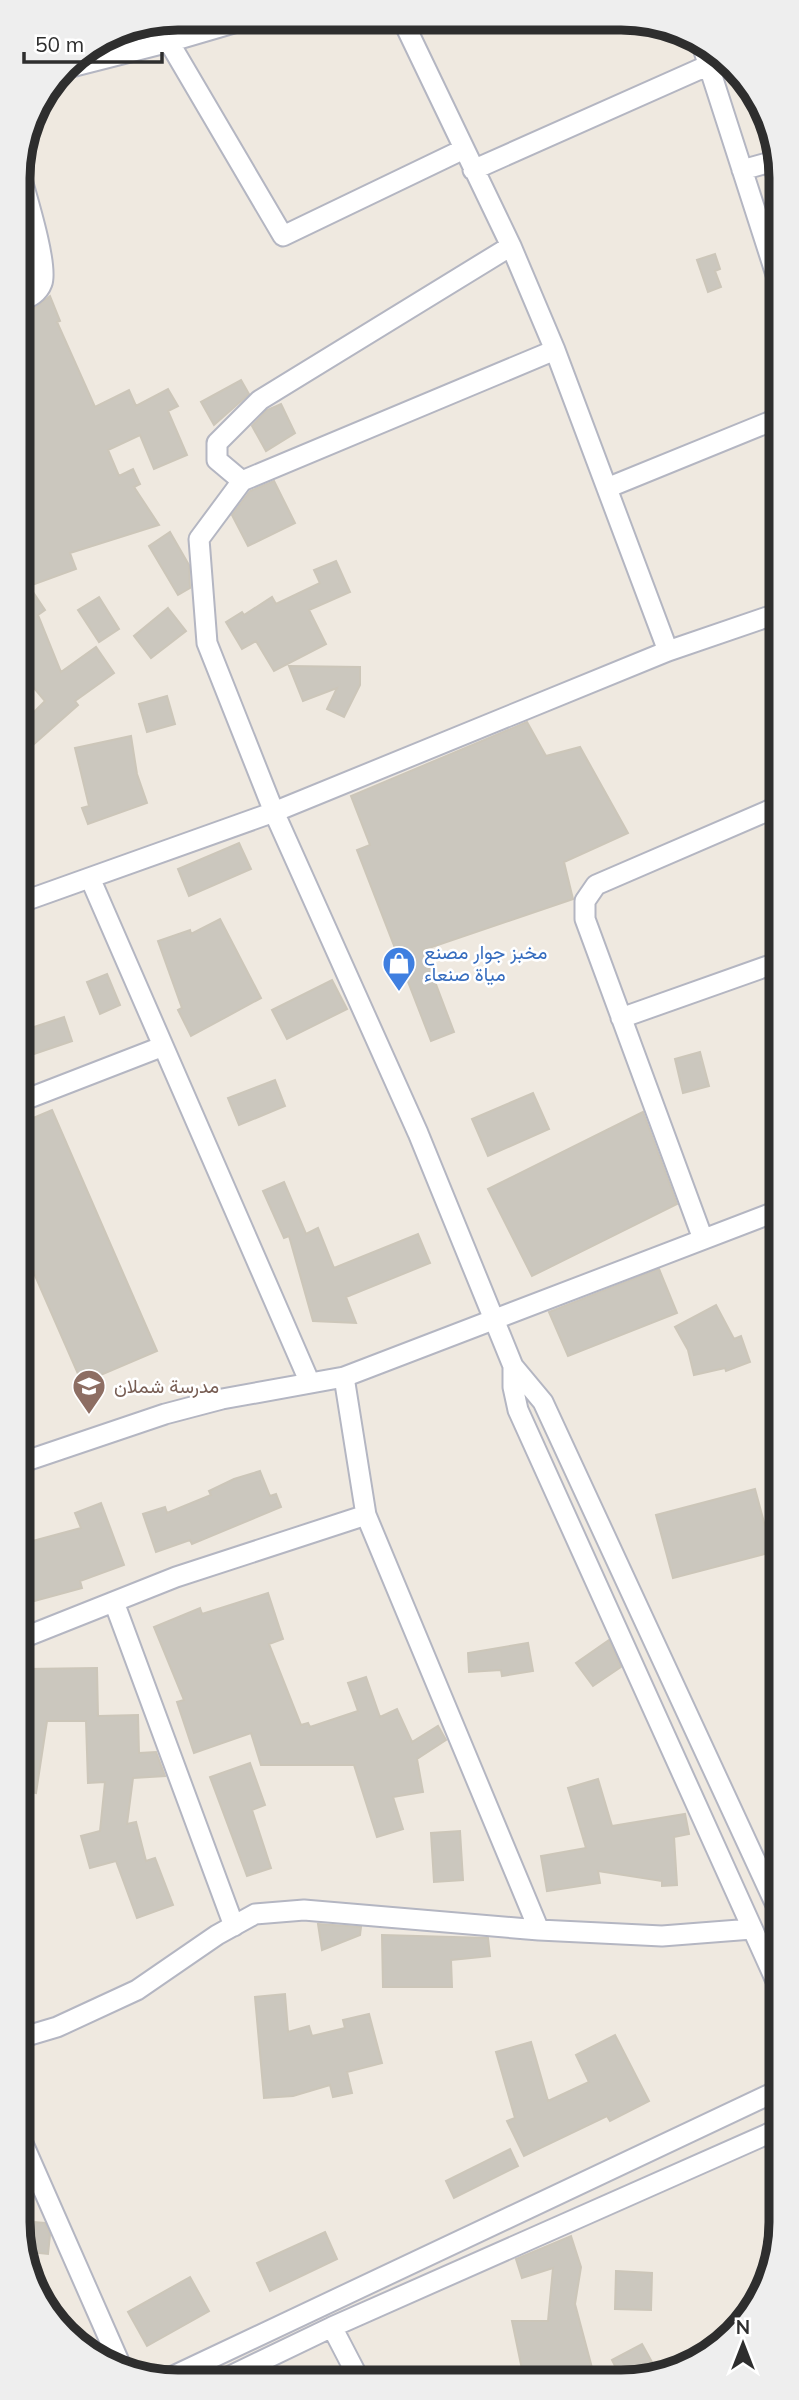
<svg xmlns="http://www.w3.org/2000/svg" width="799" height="2400" font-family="Mulish,Vazirmatn,sans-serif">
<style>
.building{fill:#cbc7be;stroke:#ccc6b9;stroke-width:2}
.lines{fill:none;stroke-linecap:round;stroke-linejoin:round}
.minor-casing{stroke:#b4b6c2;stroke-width:23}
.minor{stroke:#fff;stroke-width:19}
.labels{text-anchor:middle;stroke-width:5;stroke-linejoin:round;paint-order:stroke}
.shop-label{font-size:19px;fill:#366cbe;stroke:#fff;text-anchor:start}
.education-label{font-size:19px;fill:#785e54;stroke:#fff;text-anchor:start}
.rim{fill:none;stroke:#2e2e2e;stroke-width:9}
</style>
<rect width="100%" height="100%" fill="#efe9e0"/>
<path class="building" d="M715 254 720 269 715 271 721 287 708 292 697 260Z
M50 296 60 321 57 322 95 407 129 390 136 406 168 389 178 406 168 411 187 455 154 469 140 435 108 450 119 476 133 469 140 484 134 487 159 525 70 553 76 569 29 586 45 610 38 615 61 672 96 647 114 673 75 701 78 705 34 744 19 727 45 701 29 682 19 687 18 315 35 308Z
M241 380 249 394 214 425 201 402Z
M281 404 295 433 266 451 252 426 267 410Z
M274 481 295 523 248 546 232 515 250 491Z
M170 532 189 565 190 588 178 595 149 546Z
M336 561 350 592 309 610 326 644 274 671 256 641 242 649 226 622 242 612 244 615 272 597 276 604 320 583 314 570Z
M99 597 119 629 99 642 78 610Z
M168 608 186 631 151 658 134 636Z
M289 666 360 667V685L344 717 327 709 337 688 303 701Z
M167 696 175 724 147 732 139 704Z
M527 722 546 756 580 747 628 833 564 862 573 899 423 950 454 1032 431 1041 357 850 370 845 351 796Z
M131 736 137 774 147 803 88 824 82 808 89 806 75 748Z
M239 843 251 869 189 896 178 869Z
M220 919 261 998 191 1036 178 1010 182 1008 158 941 190 930 191 934Z
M107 974 120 1005 100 1014 87 982Z
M332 980 347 1009 287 1039 272 1010Z
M64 1017 72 1041 19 1059V1032Z
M700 1052 709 1086 683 1093 675 1059Z
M275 1080 285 1106 239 1125 228 1098Z
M533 1093 549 1129 488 1156 472 1119Z
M52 1110 157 1351 82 1383 19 1239V1124Z
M643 1112 677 1204 532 1276 488 1189Z
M284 1182 306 1234 318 1228 334 1268 418 1234 430 1263 346 1297 356 1323 313 1321 289 1236 284 1238 263 1191Z
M659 1269 677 1313 568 1356 549 1312Z
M716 1305 734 1339 741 1336 750 1362 726 1371 725 1368 694 1375 688 1350 675 1327Z
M260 1471 270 1496 276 1494 281 1507 192 1544 190 1540 156 1552 143 1514 165 1507 167 1513 211 1495 209 1491 234 1479Z
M755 1489 772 1552 673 1578 656 1515Z
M101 1503 124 1565 80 1581 82 1588 20 1605V1564L33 1560 29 1542 81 1528 75 1513Z
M268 1593 283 1639 269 1644 301 1725 308 1723 310 1727 358 1711 348 1683 366 1677 380 1717 397 1709 412 1742 438 1726 446 1740 417 1759 423 1792 393 1797 403 1829 377 1837 354 1765H261L251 1733 194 1753 177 1702 184 1700 154 1627 200 1608 202 1614Z
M609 1640 621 1667 593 1686 576 1663Z
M528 1643 533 1671 502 1676 501 1670 469 1672 468 1653Z
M97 1668 98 1716 138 1715 139 1753 156 1752 165 1776 133 1778 127 1824 136 1822 146 1861 155 1858 173 1905 137 1918 116 1861 90 1868 81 1836 100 1831 105 1782 88 1783 86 1721H47L36 1793 20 1790V1726L26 1727 27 1669Z
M250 1763 265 1805 252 1810 271 1868 247 1876 210 1777Z
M598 1779 612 1826 685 1814 689 1834 674 1837 677 1885 662 1886V1881L598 1871 600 1883 547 1891 541 1856 586 1848 568 1788Z
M460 1831 463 1880 434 1882 431 1833Z
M318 1924 361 1927 360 1935 322 1950Z
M382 1935 488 1938 490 1956 451 1960 452 1987H383Z
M285 1994 288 2032 309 2026 312 2036 345 2028 343 2020 369 2014 382 2063 347 2072 352 2093 333 2097 330 2085 293 2096 264 2098 255 1997Z
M615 2035 649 2101 610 2121 607 2116 524 2156 507 2121 515 2118 496 2052 531 2042 548 2101 589 2082 576 2055Z
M510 2149 518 2166 454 2198 446 2181Z
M21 2221 45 2223 50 2235 48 2254 21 2251Z
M325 2232 337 2259 270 2291 257 2263Z
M571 2236 581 2267 575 2304 595 2379H524L512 2321H548L553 2268 522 2278 516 2259Z
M616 2271 652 2273 651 2310 615 2309Z
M190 2277 209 2311 147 2346 128 2312Z
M642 2344 652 2362 621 2378 612 2360Z"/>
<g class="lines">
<defs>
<path id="minor" d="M402 19 511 246 555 350 668 651
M169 42 251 18
M703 48 779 284
M63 69 169 42 283 236 464 149
M473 170 709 65
M742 170 778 160
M18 303C28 298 38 294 42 283 49 266 24 188 18 166
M555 350 242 481 199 539 207 643 274 812 418 1133 513 1366V1387L518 1410 781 1992
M242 481 217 460V443L260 400 511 246
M607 488 779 418
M90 878 310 1383
M19 903 274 812 668 651 779 613
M621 1018 779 962
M19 1102 161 1047
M703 1239 585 919V901L596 885 779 806
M513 1366 543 1402 781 1916
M344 1377 366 1515 539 1930
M20 1463 165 1414 222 1399 344 1377 780 1210
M114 1602 234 1926
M20 1639 176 1577 366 1515
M20 2038 57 2027 137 1990 217 1935 255 1914 304 1910 539 1930 662 1936 752 1929
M21 2139 121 2366
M332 2327 359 2379
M167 2379 781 2089
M224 2379 332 2327 781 2128"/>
</defs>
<use href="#minor" class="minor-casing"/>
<use href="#minor" class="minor"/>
</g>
<defs>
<symbol id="shop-pin" viewBox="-11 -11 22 30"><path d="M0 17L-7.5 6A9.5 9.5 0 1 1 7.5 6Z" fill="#3f7fe0" stroke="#fff"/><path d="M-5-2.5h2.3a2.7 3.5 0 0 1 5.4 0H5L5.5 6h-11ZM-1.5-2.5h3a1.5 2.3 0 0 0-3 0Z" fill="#fff"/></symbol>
<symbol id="school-pin" viewBox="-11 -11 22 30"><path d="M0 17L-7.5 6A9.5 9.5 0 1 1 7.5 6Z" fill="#8d6e63" stroke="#fff"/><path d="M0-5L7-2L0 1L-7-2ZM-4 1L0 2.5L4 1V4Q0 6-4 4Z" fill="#fff"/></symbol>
</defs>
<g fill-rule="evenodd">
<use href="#shop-pin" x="380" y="944" width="38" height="52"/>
<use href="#school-pin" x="70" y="1367" width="38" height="52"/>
</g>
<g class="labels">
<g class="shop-label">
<text x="424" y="959">مخبز جوار مصنع<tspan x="424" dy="22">مياة صنعاء</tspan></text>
</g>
<g class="education-label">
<text x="114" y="1393">مدرسة شملان</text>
</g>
</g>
<path d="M0 0H799V2400H0ZM178 30H621A148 148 0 0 1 769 178V2222A148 148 0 0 1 621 2370H178A148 148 0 0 1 30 2222V178A148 148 0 0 1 178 30Z" fill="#eee" fill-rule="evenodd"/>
<path class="rim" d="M178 30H621A148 148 0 0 1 769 178V2222A148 148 0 0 1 621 2370H178A148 148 0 0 1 30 2222V178A148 148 0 0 1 178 30Z"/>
<g transform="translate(743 2344)" stroke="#ffffff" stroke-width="5" paint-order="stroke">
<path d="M0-5L12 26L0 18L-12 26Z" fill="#2e2e2e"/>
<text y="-10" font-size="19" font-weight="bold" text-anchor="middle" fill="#2e2e2e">N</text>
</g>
<path d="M24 52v10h138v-10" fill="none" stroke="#2e2e2e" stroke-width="3.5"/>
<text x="35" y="52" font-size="21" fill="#2e2e2e" stroke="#ffffff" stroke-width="5" paint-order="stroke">50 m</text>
</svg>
